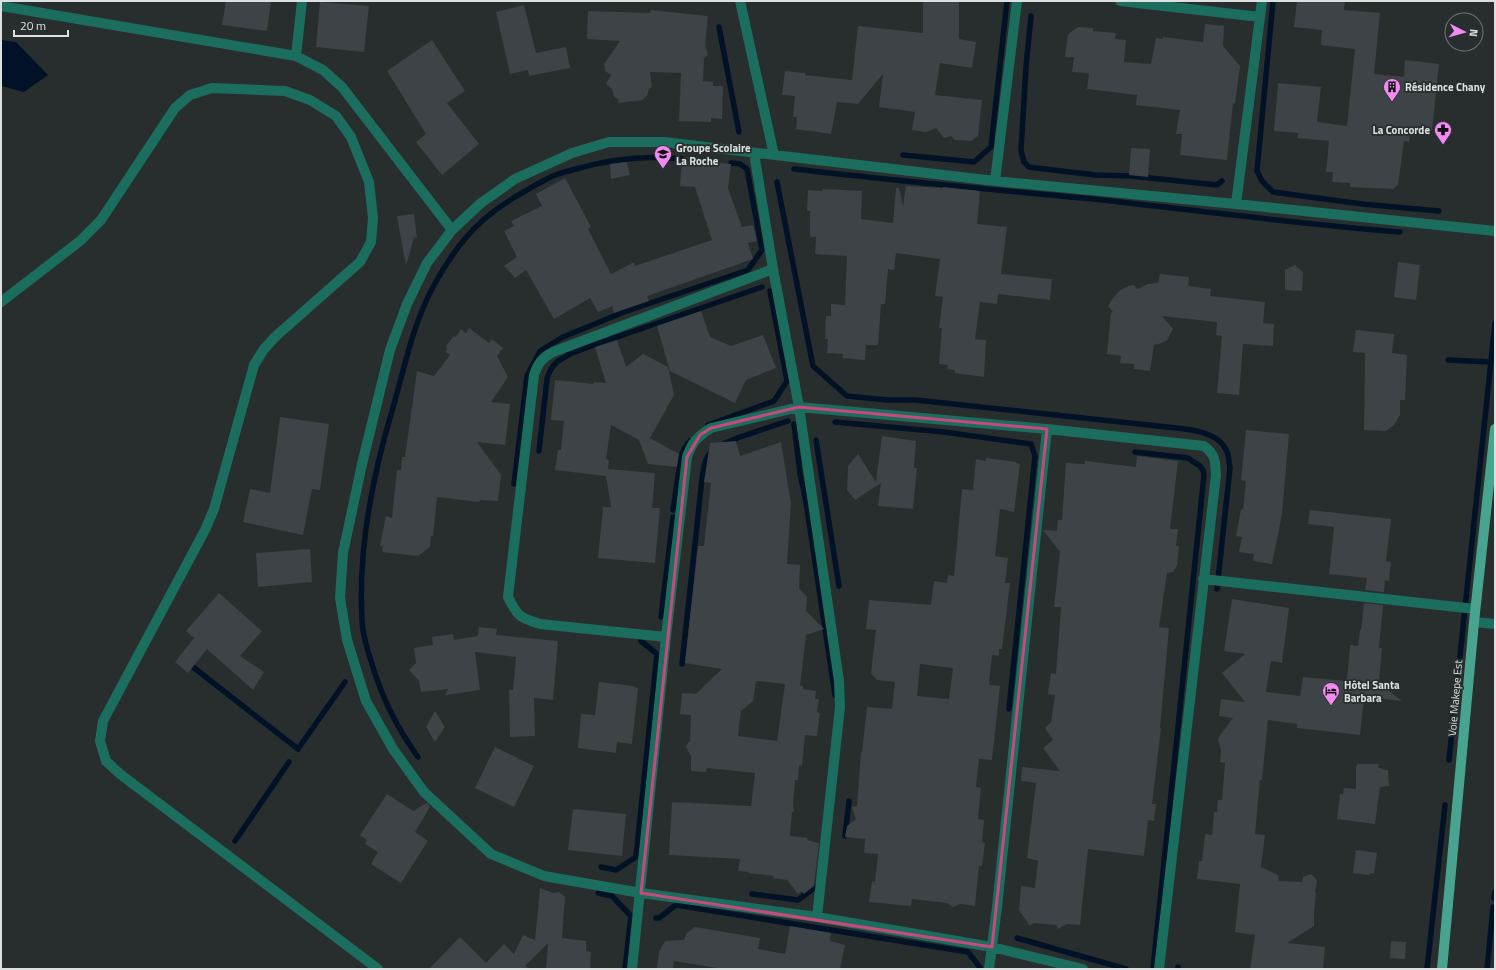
<svg xmlns="http://www.w3.org/2000/svg" width="1496" height="970" font-family="'Titillium Web',sans-serif">
<style>
.water{fill:#011226}
.lines{fill:none;stroke-linecap:round;stroke-linejoin:round}
.stream{stroke:#011226;stroke-width:5.5}
.building{fill:#3d4346;fill-rule:evenodd}
.minor{stroke:#1b6e5e;stroke-width:10}
.primary{stroke:#49a48f;stroke-width:10}
.marked{fill:none;stroke:#c84a7c;stroke-width:3;stroke-linejoin:round}
.labels{text-anchor:middle;stroke-width:3.5;stroke-linejoin:round;paint-order:stroke}
.poi-label{font-size:11px;font-weight:bold;fill:#dce0e0;stroke:#282e2e;text-anchor:start}
.street-label{font-size:11px;fill:#dce0e0;stroke:#282e2e}
</style>
<rect width="100%" height="100%" fill="#282e2e"/>
<path class="water" d="M1 40 16 42 48 75 24 92 1 86Z"/>
<g class="lines">
<path class="stream" d="M1273 1 1257 171 1262 181 1273 192 1362 204 1439 211
M1031 16 1026 67 1021 150 1024 162 1029 167 1036 168 1096 175 1131 176 1217 185 1222 181
M719 27 739 132
M903 155 974 162 991 147 1007 1
M794 169C896 181 999 190 1102 200 1201 211 1300 224 1400 232
M777 182 813 366 847 396 887 400H916L1158 426C1179 429 1218 428 1227 452 1229 457 1229 463 1230 468L1217 589
M1448 360 1491 362
M835 422 944 432 1031 444 1035 456 1009 709
M794 424 800 473 806 502 835 695
M708 425 774 401 787 381 770 291
M816 440 839 586
M723 444 740 437 788 421
M539 451 547 379 549 373 553 366 558 361 570 354 591 346 762 287
M1135 452 1188 458 1200 466 1203 470 1204 475 1153 969
M514 484 527 376 540 351 563 337 624 312 748 270 762 250 747 169 740 164 731 163
M673 510 681 457 684 449 690 441
M661 617 673 517
M682 664 702 479C704 466 704 458 714 449
M193 667 298 749 345 682
M418 757C396 726 382 698 371 661 367 648 362 633 362 619 358 549 372 478 392 411 404 370 412 326 433 287 446 263 462 239 482 221 492 212 504 204 515 197 527 190 540 182 553 176 560 173 568 171 576 169 610 159 646 155 682 159
M1449 760 1495 323
M845 836 849 801
M235 841 289 762
M601 867 616 870 636 857 657 654 641 641
M598 893 612 896 631 916 625 969
M752 894 798 900 817 886 819 883
M1494 898 1495 892
M656 918H659L676 905 968 952 981 969
M1017 938 1126 969
M1178 969V967
M1427 969 1445 805
M1487 969 1493 907"/>
</g>
<path class="building" d="M226 1H271L267 31 222 25Z
M923 1H959V39L976 42 972 68 940 63 935 95 982 100 978 136 971 141 955 140 951 136 944 138 936 128 926 132 912 130 915 112 879 107 883 74 858 104 837 102 831 134 796 129 797 117H793L795 96 782 95 785 71 805 73V75L852 80 858 26 923 33Z
M1297 1H1345L1344 10 1380 13 1374 74 1404 77 1405 60 1439 64 1432 130 1410 128 1409 142 1404 141 1398 185 1393 189 1350 187V183L1332 182 1333 172H1326L1329 141 1297 138 1298 133 1274 131 1278 83 1321 87 1317 122 1347 126 1355 49 1321 45 1322 30 1294 27Z
M320 2 369 6 364 52 316 47Z
M524 5 536 53 566 47 570 68 529 76 528 70 510 74 496 12Z
M651 10 708 16 705 46 708 55 704 58 703 81 713 82V86H723L722 119 711 118V122L679 121 681 73 650 72 652 87 649 89 647 96 642 100 619 103 618 99 614 97 612 89 606 84 611 75 605 71 604 64 620 41 587 39 588 11 650 13Z
M1205 24 1224 26 1223 46 1240 66 1235 104 1233 103 1227 160 1180 155 1182 134H1176L1180 110 1136 105 1137 95 1087 89 1089 73 1072 72 1074 57H1065L1068 34 1078 27 1093 28V31L1116 33 1115 39 1126 40 1124 62 1151 64 1156 38 1163 39V37L1203 42Z
M432 40 465 91 447 103 479 144 442 175 416 142 426 134 387 71Z
M1131 148 1150 149 1148 177 1129 175Z
M682 159 731 164 728 188 742 227 753 225 757 241 748 243 753 259 647 296 649 301 614 313 612 306 598 312 590 298 554 319 526 270 515 278 504 266 517 257 504 231 514 226 511 221 542 206 536 194 565 178 591 227 588 229 611 274 634 262 635 266 712 240 695 187 680 186Z
M627 162 630 175 611 179 610 164Z
M906 186 943 188V187L980 191 977 224 1007 227 1001 274 1052 279 1050 300 998 294 997 304 980 302 975 339 986 340 984 377 955 373V370L947 369 948 365 939 364 942 328H939L943 297 935 296 940 259 896 253 894 270 888 269 885 304H881L878 345H866L865 360 842 358 843 354 827 353 828 339H825L826 316H831V304L845 305 847 256 815 254 816 237H810V211H807L808 190 823 191 822 189 862 191 861 219 893 223 896 188H899L903 206Z
M414 214 417 238 414 237 406 266 397 216Z
M1398 262 1420 265 1416 300 1394 297Z
M1295 265 1303 272 1302 291 1285 290V270Z
M1160 274 1189 277 1188 286 1211 289 1210 296 1265 302 1263 323 1274 324 1273 346 1243 344 1239 395 1217 393 1222 336 1216 335 1217 322 1162 316 1173 329 1167 340 1162 343 1154 345 1150 371 1134 369V364L1120 363 1121 356 1107 354 1111 313 1113 312 1108 306 1113 298 1119 291 1128 286 1134 285 1137 289 1148 284 1158 283Z
M701 311 710 337 731 346 763 335 776 368 746 380 735 403 670 371 657 326Z
M469 328 489 343 492 339 503 348 497 356 508 377 491 402 510 404 505 445 477 442 501 475 498 501 480 500 479 502 437 497 433 536H431L430 547 418 556 382 552 383 546H380L386 516 392 518 397 470H401L402 457H405L417 371 434 376 450 355 445 352 447 349 446 346 454 336 456 337 461 329 466 333Z
M1356 330 1394 334 1392 353 1407 355 1405 400H1400V415L1394 425 1386 431 1364 430 1365 353 1353 352Z
M617 340 626 367 643 354 668 367 674 395 650 438 679 454 677 467 648 464 639 440 611 425 606 459 609 460 608 469 655 473 652 508H660L655 563 598 558 603 507H611L606 476 555 470 558 450H561L564 421 551 420 555 380 594 384V382L606 383 595 347Z
M280 417 329 424 320 490 312 489 303 535 243 522 250 489 270 493Z
M1246 430 1289 434 1282 514 1272 564 1253 561 1254 554 1239 552 1242 537 1236 536 1241 509 1243 510 1246 481 1241 480Z
M882 436 916 441 914 468H917L913 509 878 506 881 483 855 500 847 490 848 466 858 454 876 482Z
M736 441 740 456 781 442 791 504 787 564 800 565 799 588 807 597 806 611 824 629 806 635 800 686H803V689L816 691 815 699H819L817 712 820 713 817 736 805 735 802 766 799 765 798 780H795L793 806 794 811 792 812 790 836 808 838 807 840 819 843 814 886 804 894 802 891 798 894 787 880 773 878 774 876 748 873 749 872 738 871 740 859 669 855 672 802 751 806 755 773 707 768 706 772 691 771V755H690L686 746 690 741 691 715 680 714 682 693 696 694 722 669 685 663 698 546H704L711 483 704 482 710 443ZM756 681 785 684 777 741 738 736 741 711 753 701Z
M1137 456 1178 461 1170 529H1178L1176 546H1179L1177 565 1173 572 1167 573 1159 627 1169 628 1160 728H1161L1152 804H1156L1154 821 1148 820 1144 856 1088 849 1080 925 1067 924 1058 929 1056 925 1034 923 1030 926 1019 910 1021 886 1035 888 1038 861 1027 858 1036 783 1021 781 1022 767 1060 771 1043 748 1053 740 1045 728 1051 722 1055 695 1048 694 1051 673 1056 674 1061 607H1054L1060 552 1043 530 1057 531 1058 520H1062L1066 463 1085 464V461L1136 467Z
M986 458 1016 462V463L1020 464 1014 512 1000 509 995 556 1008 558 1005 583H1010L1002 649H999V656L992 655 989 685 1000 686 992 760 979 759 976 787 981 788 978 819 984 820 982 842 985 843 982 866H979L975 906 960 904 953 907 947 903 912 899 911 906 869 902 872 881 875 882 878 854 864 853 865 839 845 837 847 826 856 819 852 807 857 806 861 751 862 752 867 707 892 709 895 682 877 680 871 673 876 630 866 629 869 600 931 605 934 581 947 583 948 575 954 576 962 489 973 490 976 459 986 461ZM920 664 953 668 949 699 917 696Z
M1310 510 1391 519 1386 561 1391 562 1389 581 1385 580 1384 592 1365 590 1367 578 1329 574 1334 527 1308 524Z
M310 549 312 582 258 587 256 553Z
M219 593 262 631 240 656 264 672 253 690 207 649 188 673 175 662 194 638 186 631Z
M1232 599 1289 608 1282 663 1271 661 1266 692 1300 696 1303 677 1347 681 1350 645 1358 646 1360 630H1361L1364 603 1383 605 1379 648H1382L1379 683 1402 701 1364 697 1360 735 1297 728V724L1268 720 1262 780H1260L1255 834 1265 835 1261 867 1278 875 1279 881 1302 882 1303 877 1311 874 1317 880 1315 892 1316 893 1314 913V926L1287 943 1325 947 1323 969H1250L1255 935 1235 932 1240 884 1197 879 1199 861H1202L1205 834 1212 835 1214 812H1217L1218 800H1222L1225 763 1220 762 1221 750 1218 740 1220 735 1233 718 1219 716 1221 699 1245 702 1222 673 1245 654 1224 651Z
M479 627 497 629 496 635 558 641 553 700 534 698 535 736 510 737 509 690H513L516 657 475 652 480 690 445 695 448 689 421 692 419 681 409 670 416 663 414 648 433 645 432 637 453 634 454 640 478 636Z
M599 682 634 686V687L638 688 632 744 617 742 616 753 578 748 581 714 595 715Z
M435 711 445 727 435 742 426 727Z
M495 747 534 766 514 807 475 788Z
M1357 764H1379L1378 768H1381L1384 770H1388L1389 786 1380 787 1375 824 1337 819 1340 794H1343L1344 788 1356 789V766H1357Z
M387 794 413 811 427 803 430 807 415 832 428 841 401 883 371 864 378 852 365 844 367 840 360 835Z
M573 809 626 814 622 856 568 850Z
M1356 850 1377 853 1374 874 1370 873 1369 875 1353 873Z
M540 888 553 893 559 892 565 897 562 938 586 941V951L591 952 590 969H546L548 943 525 966 529 969H429L460 937 486 963 504 944 514 954 523 935 535 940Z
M790 926 831 933 830 941 845 945 840 969H723L674 961 673 969H657L659 952 665 941 684 940 687 933 695 927 760 938 758 949 785 954Z
M1391 941 1406 942 1405 959 1390 958Z"/>
<g class="lines">
<path class="minor" d="M740 1 774 155
M1120 1 1260 17
M1 6 296 56 323 70 342 87 452 230
M296 56 302 1
M754 153 773 269 799 407 839 681 840 707 817 917
M995 181 1017 1
M1236 204 1262 1
M1 302 80 241 101 220 175 108 190 95 212 88 285 91 310 100 336 116 351 137 369 182 373 218 371 242 360 262 276 336 264 349 254 365 214 509 205 530 103 721 100 741 106 761 120 774 378 969
M1203 579 1475 609
M1474 622 1495 624
M666 637 540 624C520 618 517 616 508 597L534 375C538 363 542 358 553 352L773 269
M632 969 666 637 687 457C692 442 697 437 711 428L799 407 1047 429 1204 446C1216 455 1215 461 1216 475L1159 969
M989 969 997 907 1047 429
M1083 969 992 947 817 917 641 893 544 876 491 854 424 792 393 749 366 701 347 640 340 598 343 553 362 464 390 350 407 304 427 263 452 230 481 203 515 179 572 153 609 142H664L995 181 1236 204 1495 231"/>
<path class="primary" d="M1442 969 1474 622 1495 429"/>
</g>
<path class="marked" d="M799 407 1047 429 992 947 641 893 687 457 700 435 711 428Z"/>
<defs>
<symbol id="building-pin" viewBox="-11 -11 22 30"><path d="M0 17L-7.5 6A9.5 9.5 0 1 1 7.5 6Z" fill="#f28af2" stroke="#282e2e"/><path d="M-4-6H4V6H1V3H-1V6H-4ZM-2.5-4.3h1.7v1.8h-1.7ZM.8-4.3h1.7v1.8H.8ZM-2.5-1h1.7V.8h-1.7ZM.8-1h1.7V.8H.8Z" fill="#111"/></symbol>
<symbol id="pharmacy-pin" viewBox="-11 -11 22 30"><path d="M0 17L-7.5 6A9.5 9.5 0 1 1 7.5 6Z" fill="#f28af2" stroke="#282e2e"/><path d="M-2-6h4v4h4v4h-4v4h-4v-4h-4v-4h4Z" fill="#111"/></symbol>
<symbol id="school-pin" viewBox="-11 -11 22 30"><path d="M0 17L-7.5 6A9.5 9.5 0 1 1 7.5 6Z" fill="#f28af2" stroke="#282e2e"/><path d="M0-5L7-2L0 1L-7-2ZM-4 1L0 2.5L4 1V4Q0 6-4 4Z" fill="#111"/></symbol>
<symbol id="hotel-pin" viewBox="-11 -11 22 30"><path d="M0 17L-7.5 6A9.5 9.5 0 1 1 7.5 6Z" fill="#f28af2" stroke="#282e2e"/><path d="M-6-4.5h1.5V1H6V5H4.5V3h-9V5H-6ZM-4 0a1.8 1.8 0 1 1 3.6 0ZM.5 0V-2.5h3Q6-2.5 6 0Z" fill="#111"/></symbol>
</defs>
<g fill-rule="evenodd">
<use href="#building-pin" x="1382" y="77" width="20" height="27"/>
<use href="#pharmacy-pin" x="1433" y="120" width="20" height="27"/>
<use href="#school-pin" x="653" y="144" width="20" height="27"/>
<use href="#hotel-pin" x="1321" y="681" width="20" height="27"/>
</g>
<g class="labels">
<g class="poi-label">
<text x="1405" y="91">Résidence Chany</text>
<text x="1430" y="134" text-anchor="end">La Concorde</text>
<text x="676" y="152">Groupe Scolaire<tspan x="676" dy="13">La Roche</tspan></text>
<text x="1344" y="689">Hôtel Santa<tspan x="1344" dy="13">Barbara</tspan></text>
</g>
<g class="street-label">
<text transform="translate(1455 698) rotate(-85)" y="4">Voie Makepe Est</text>
</g>
</g>
<rect width="1496" height="970" fill="none" stroke="#dce0e0" stroke-width="4"/>
<g transform="translate(1464 32) rotate(96)"><circle r="19" fill="#282e2e" stroke="#707575"/>
<path d="M0-3L7 15L0 10L-7 15Z" fill="#f28af2"/>
<text y="-6" font-size="11" font-weight="bold" text-anchor="middle" fill="#dce0e0">N</text>
</g>
<path d="M14 30v6h54v-6" fill="none" stroke="#dce0e0" stroke-width="2"/>
<text x="20" y="30" font-size="12" fill="#dce0e0" stroke="#282e2e" stroke-width="3" paint-order="stroke">20 m</text>
</svg>
